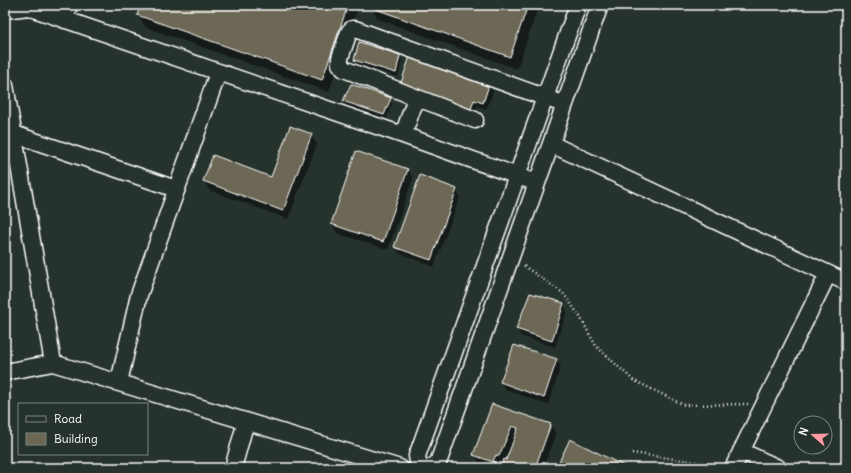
<svg xmlns="http://www.w3.org/2000/svg" width="851" height="473" font-family="Delius,sans-serif">
<style>
.shadow{fill:#0007}
.building{fill:#6d6755;stroke:#fff}
.lines{fill:none;stroke-linecap:round;stroke-linejoin:round}
.minor-casing{stroke:#fff;stroke-width:19}
.path{stroke:#fff;stroke-width:2.5;stroke-dasharray:1 3;stroke-linecap:butt}
.minor{stroke:#26332d;stroke-width:16}
</style>
<rect width="100%" height="100%" fill="#26332d"/>
<filter id="ink" filterUnits="userSpaceOnUse"><feTurbulence type="fractalNoise" baseFrequency=".025" numOctaves="2"/><feDisplacementMap in="SourceGraphic" scale="8" xChannelSelector="R" yChannelSelector="G"/><feConvolveMatrix kernelMatrix="1 2 1 2 8 2 1 2 1" color-interpolation-filters="sRGB"/></filter>
<g filter="url(#ink)">
<path class="shadow" d="M142 5H359L329 92 145 27 138 15Z
M372 5H539L517 69 378 19 371 7Z
M399 55 402 60 398 77 358 65 355 60Z
M489 85 493 92 486 109 478 106 474 118 401 86Z
M390 99 392 104 386 119 347 106 344 101Z
M311 135 317 144 288 219 209 190 204 181 272 178Z
M408 169 413 178 388 250 337 233 332 224Z
M457 190 460 197 434 267 399 253 395 246Z
M563 304 567 311 555 347 521 336 517 329Z
M557 360 561 366 548 405 505 389 501 382Z
M493 405 551 425 556 434 543 468H501L503 464 501 463 499 468H491L480 464 474 455Z
M560 461 625 468H564Z"/>
<path class="building" d="M141 5H348L322 80 137 15Z
M371 5H528L510 57 370 7Z
M359 42 400 55 396 73 354 60Z
M410 56 489 85 483 103 474 100 470 112 400 86Z
M351 84 391 98 384 115 343 101Z
M290 126 312 134 283 211 203 181 213 155 271 177Z
M356 151 408 169 383 242 331 224Z
M420 175 457 189 431 260 394 247Z
M530 293 564 303 552 341 516 329Z
M514 345 557 359 544 398 500 382Z
M492 404 551 424 535 468H500L504 459 506 460 518 428 512 426 499 456 496 455 493 461 496 462V463L473 455Z
M570 439 628 468H572L559 462Z"/>
<g class="lines">
<defs>
<path id="minor" d="M5 10 28 7 403 135 537 183
M65 20 69 5
M5 85 53 363
M410 95 475 120
M14 134 176 189
M403 135 414 104 413 99 410 95 344 69 340 64V58L349 32 352 29H355L555 101
M551 144 846 282
M5 372 53 363 400 468
M119 382 139 295 218 73
M741 451 778 468
M233 468 246 421
M419 468 417 456 578 5
M430 468 438 463 600 5
M733 468 828 274"/>
</defs>
<use href="#minor" class="minor-casing"/>
<path class="path" d="M524 266 563 293 579 315 596 346 633 380 684 405 748 404
M632 453 718 465"/>
<use href="#minor" class="minor"/>
</g>
</g>
<rect width="851" height="473" fill="none" stroke="#26332d" stroke-width="20"/>
<rect x="10" y="10" width="831" height="453" fill="none" stroke="#fff" stroke-width="1.5" filter="url(#ink)"/>
<rect x="18" y="403" width="130" height="52" fill="#26332d" stroke="#7d8581"/>
<rect x="26" y="416" width="20" height="6" fill="#26332d" stroke="#7d8581"/>
<text x="54" y="423" font-size="12" fill="#ffffff">Road</text>
<rect x="26" y="433" width="20" height="12" fill="#6d6755" stroke="#7d8581"/>
<text x="54" y="443" font-size="12" fill="#ffffff">Building</text>
<g transform="translate(813 435) rotate(290)"><circle r="19" fill="#26332d" stroke="#7d8581"/>
<path d="M0-3L7 15L0 10L-7 15Z" fill="#ff9aa2"/>
<text y="-6" font-size="11" font-weight="bold" text-anchor="middle" fill="#ffffff">N</text>
</g>
</svg>
